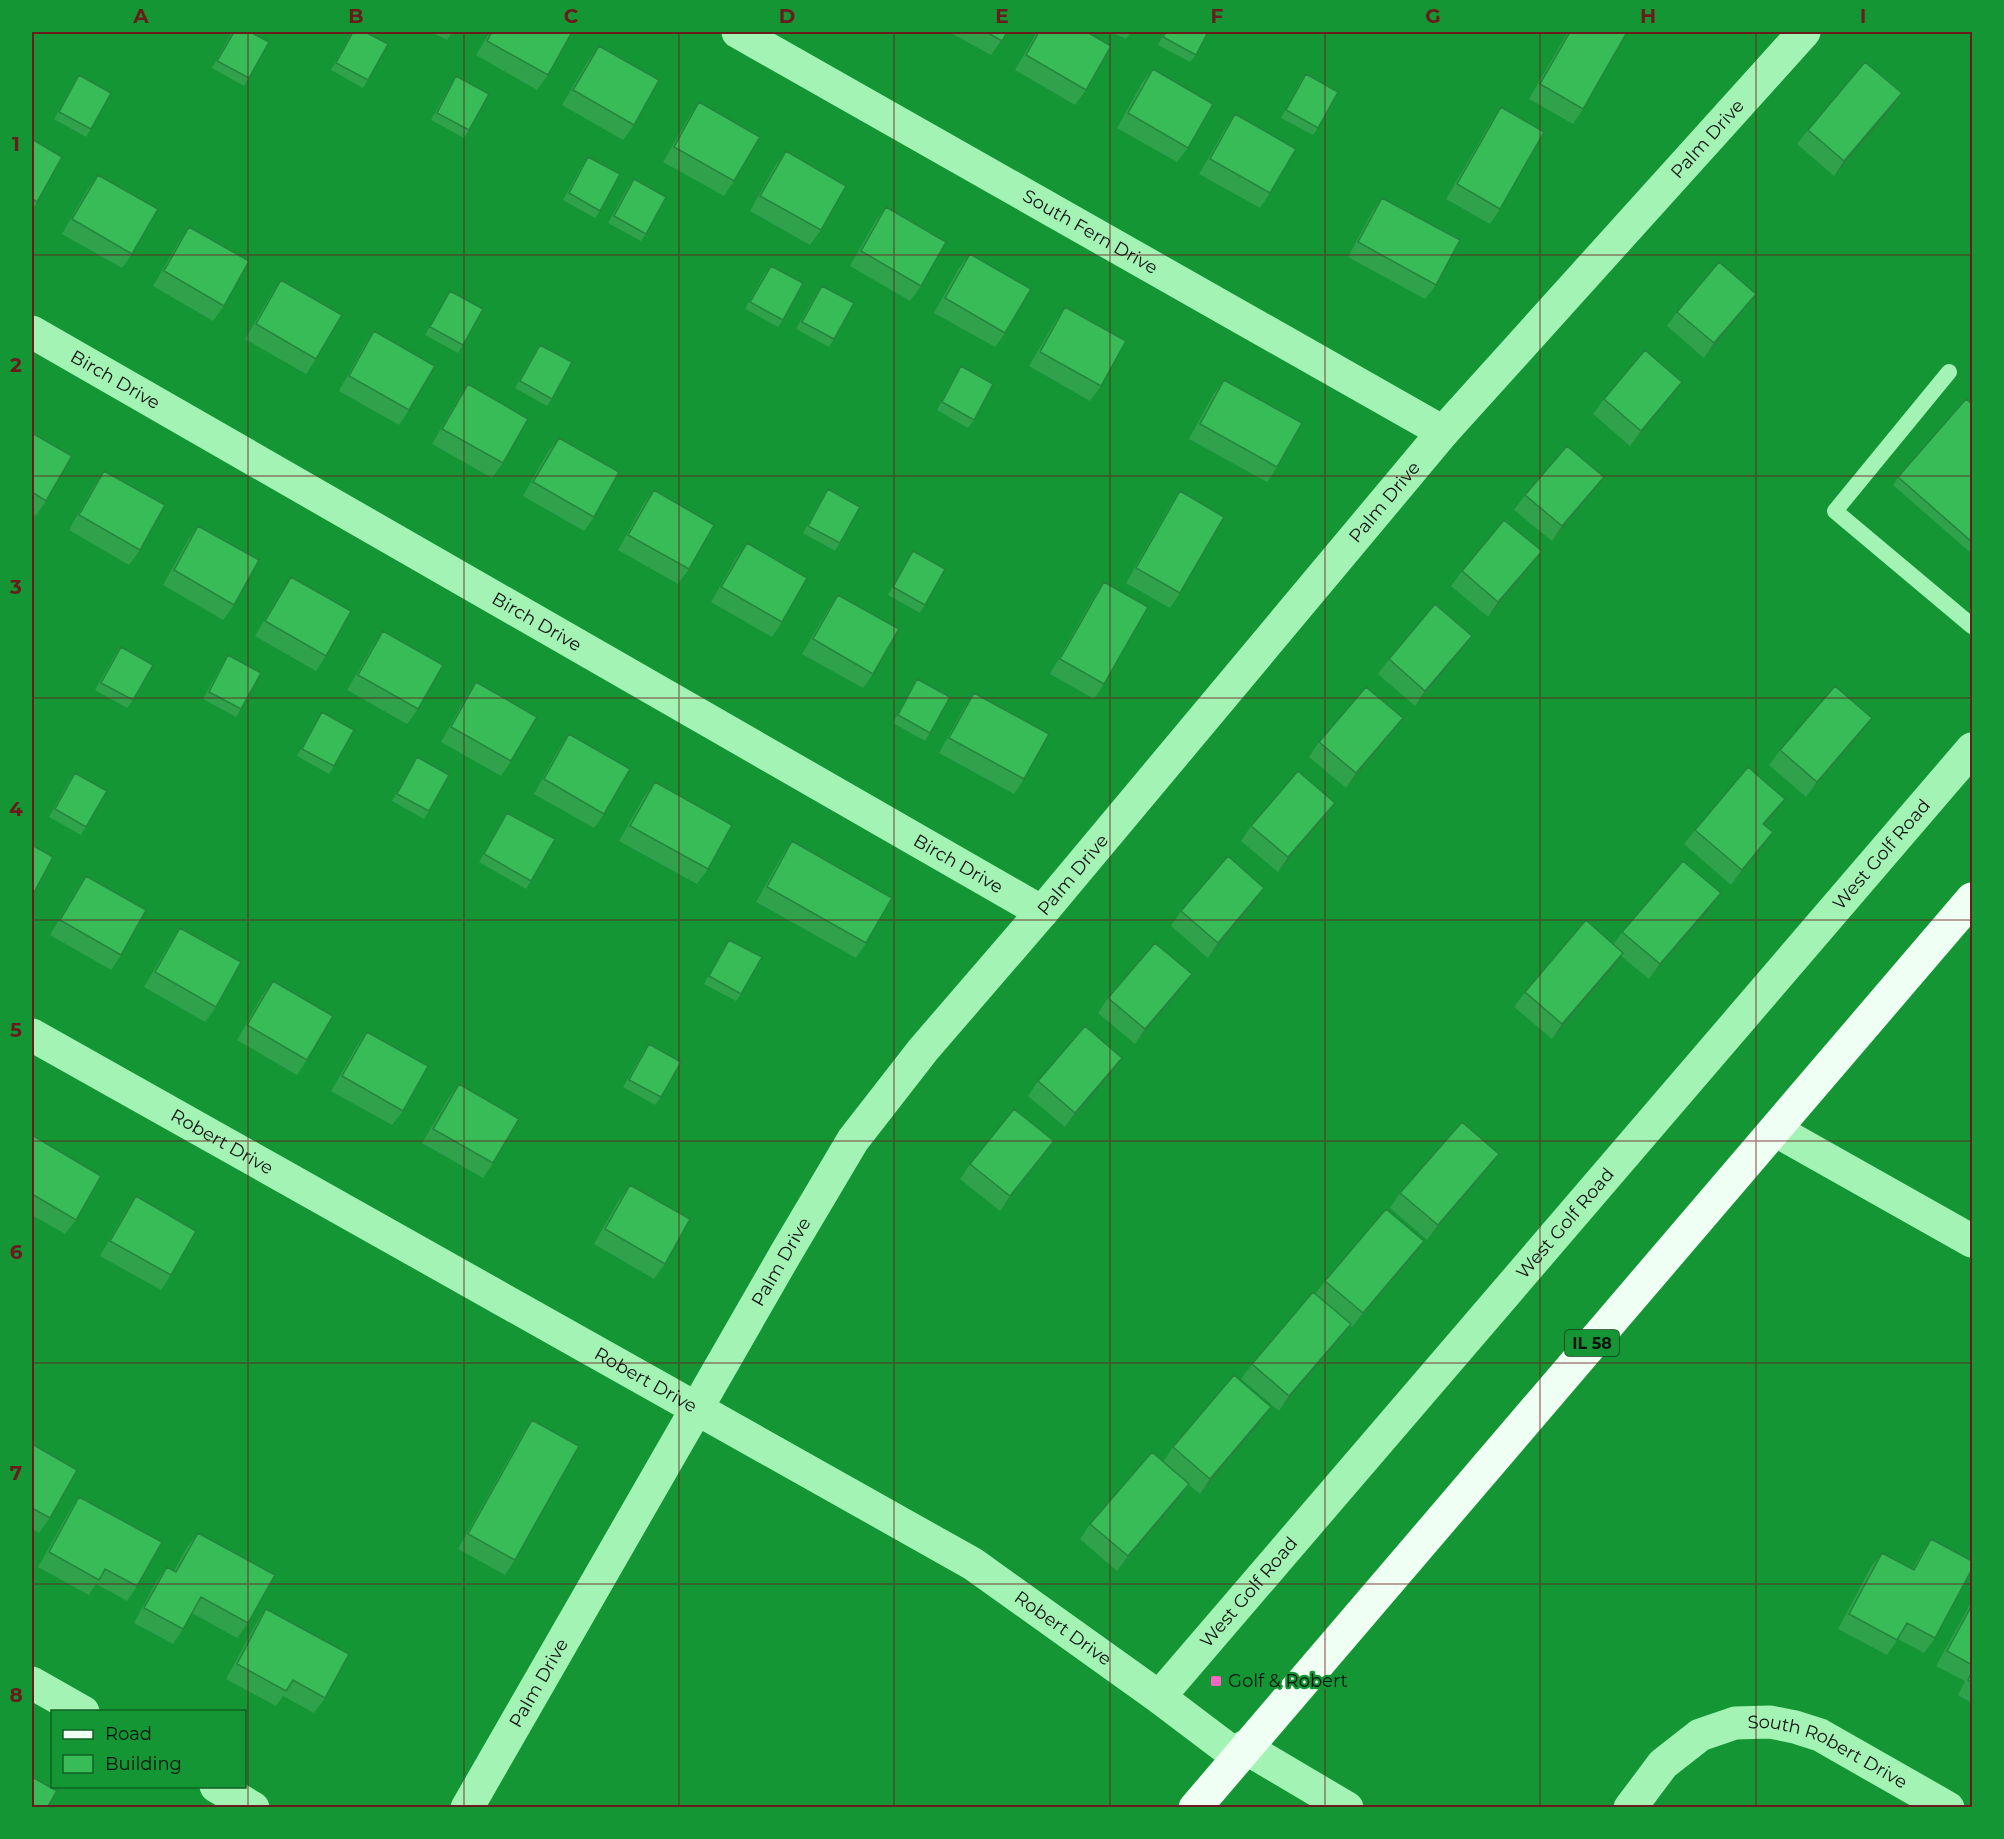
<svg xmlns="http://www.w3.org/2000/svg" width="2004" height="1839" font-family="Montserrat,sans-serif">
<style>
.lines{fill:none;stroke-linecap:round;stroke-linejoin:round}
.service{stroke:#a3f3b5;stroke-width:16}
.minor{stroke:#a3f3b5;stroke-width:33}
.primary{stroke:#effff4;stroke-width:33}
.wall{fill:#2fa24b}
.shaded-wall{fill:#26843d}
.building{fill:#37bc57;stroke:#26843d;stroke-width:1.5}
.grid{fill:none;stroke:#6a1b1b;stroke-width:1.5;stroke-opacity:0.55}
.poi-dot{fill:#ff65c2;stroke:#139633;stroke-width:2}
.labels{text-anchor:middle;stroke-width:4.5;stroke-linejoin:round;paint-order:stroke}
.shield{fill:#139633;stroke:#12391b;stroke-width:1.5}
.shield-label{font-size:16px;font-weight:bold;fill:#111}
.street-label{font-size:18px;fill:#111;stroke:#139633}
.poi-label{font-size:18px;fill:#111;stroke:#139633;text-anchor:start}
.neatline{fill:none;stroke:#6a1b1b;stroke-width:2}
.grid-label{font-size:20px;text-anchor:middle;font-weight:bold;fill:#6a1b1b}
</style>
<rect width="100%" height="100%" fill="#139633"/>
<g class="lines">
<path class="service" d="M1949 372 1835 511 1972 626"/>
<g class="minor">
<path id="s1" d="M738 32 1443 432"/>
<path id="s2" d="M32 332 1042 912"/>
<path id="s3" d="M32 1035 973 1564 1159 1697 1237 1756"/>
<path d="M1775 1130 1972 1241"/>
<path d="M32 1683 83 1712"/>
<path id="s4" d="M1159 1697 1972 749"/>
<path d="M1244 1747 1347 1808"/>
<path d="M216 1786 253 1808"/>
<path id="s5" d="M467 1808 786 1253 853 1140 923 1050 1042 912 1443 432 1804 32"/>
<path id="s6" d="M1630 1808 1663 1764 1700 1735 1735 1723 1770 1722 1795 1727 1820 1735 1948 1808"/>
</g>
<path class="primary" d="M1195 1808 1972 899"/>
</g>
<path class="wall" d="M232 32H250L249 78 244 86 212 68Z
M352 32H365L368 80 363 88 331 70Z
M431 32H453L447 40Z
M490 32H572L548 75 537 90 476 55Z
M949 32H1007L991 55Z
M1037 32H1087L1086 90 1075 105 1015 70Z
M1111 32H1131L1126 39Z
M1165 32H1208L1196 55 1190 62 1158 45Z
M1568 32H1626L1583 109 1573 124 1529 99Z
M599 46 634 125 623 140 562 105 588 61Z
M1153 69 1188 148 1177 162 1117 128 1142 83Z
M1306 74 1318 128 1313 135 1281 118 1301 81Z
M79 75 91 129 86 137 54 119 74 83Z
M456 76 469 130 464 138 431 120 451 84Z
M1902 93 1892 108 1834 176 1797 144 1808 130Z
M699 102 734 181 724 196 663 162 689 117Z
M1501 107 1500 209 1490 224 1446 199 1491 122Z
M1235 114 1270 193 1260 208 1199 174 1225 129Z
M32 139 37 202 32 210Z
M786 151 821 230 810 245 750 211 775 166Z
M588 157 600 211 595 218 563 200 583 164Z
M98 175 132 254 122 268 62 234 87 190Z
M634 179 646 234 641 241 608 223 628 187Z
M1382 198 1436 285 1425 299 1348 257 1372 212Z
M886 207 921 286 910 301 850 266 875 222Z
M189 227 224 306 213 321 153 286 179 242Z
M970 254 1005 333 995 347 934 313 959 268Z
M771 266 783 320 778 327 745 309 765 273Z
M281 280 316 359 306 374 245 339 271 295Z
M822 286 834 339 829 347 796 329 817 293Z
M450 291 463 345 458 353 425 335 445 299Z
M1756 294 1745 309 1704 358 1667 326 1677 312Z
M1065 307 1101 386 1090 401 1029 366 1055 322Z
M374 331 409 410 399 425 339 391 364 346Z
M540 345 552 399 547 406 515 388 535 352Z
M961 366 974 420 968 428 937 410 956 374Z
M1224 380 1277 467 1267 482 1189 439 1213 395Z
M1682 382 1672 396 1630 446 1593 414 1604 399Z
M468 384 503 463 492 478 432 444 458 399Z
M1972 404V554L1893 485 1898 477Z
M32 433 46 501 36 516 32 513Z
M559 438 594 517 584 531 523 496 548 452Z
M104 471 140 550 129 565 69 530 94 486Z
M828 489 840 543 835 551 803 533 823 497Z
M654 490 689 569 678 584 618 550 643 505Z
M1180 491V593L1170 608 1126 583 1170 506Z
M1593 492 1552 541 1514 510 1525 495Z
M198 526 234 605 223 620 163 585 188 540Z
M747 543 782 622 772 637 711 602 736 558Z
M913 551 925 605 920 613 888 595 908 559Z
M1542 551 1531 566 1488 617 1451 586 1462 571Z
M291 577 326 656 316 671 255 636 281 592Z
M1104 582V684L1094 699 1050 674 1094 597Z
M838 595 873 674 863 688 802 654 828 610Z
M383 631 418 709 407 724 347 690 373 646Z
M1472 636 1461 651 1415 706 1378 674 1389 659Z
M121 647 133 700 127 708 95 690 115 655Z
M228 655 241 709 236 717 203 699 223 663Z
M917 679 930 733 925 741 893 723 912 687Z
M476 682 511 761 501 776 441 742 466 697Z
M974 693 1024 779 1014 794 939 753 964 708Z
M322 712 334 766 329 774 297 756 317 720Z
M1403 718 1392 733 1346 788 1309 757 1319 742Z
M1861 733 1806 797 1769 765 1780 750Z
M569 734 604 814 594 828 534 794 559 749Z
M417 757 429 811 424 819 392 801 412 765Z
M75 773 86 827 81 835 49 817 69 781Z
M655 782 708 869 697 884 619 841 644 797Z
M1335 803 1324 818 1278 872 1241 841 1251 826Z
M507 813 531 881 526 889 479 862 502 820Z
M1774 814 1765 825 1763 847 1731 885 1684 844 1695 830Z
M792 841 866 943 856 958 756 902 782 856Z
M86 876 121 955 111 970 50 935 76 891Z
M1721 893 1711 908 1649 979 1621 956 1613 968 1552 1039 1514 1007 1525 992 1614 944 1622 932Z
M1254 903 1208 958 1171 926 1181 911Z
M180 928 216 1007 205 1022 144 987 170 943Z
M729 940 741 994 736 1001 704 984 724 947Z
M273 981 307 1060 297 1075 237 1040 262 996Z
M1181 989 1135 1044 1098 1013 1108 998Z
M367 1032 403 1111 392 1125 331 1091 357 1046Z
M649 1044 661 1097 655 1105 623 1087 644 1051Z
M1122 1058 1112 1073 1065 1127 1028 1096 1038 1081Z
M459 1084 493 1163 483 1178 422 1143 448 1099Z
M32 1135 76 1220 65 1234 32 1215Z
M1054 1141 1043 1156 1000 1211 960 1179 970 1164Z
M1499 1154 1489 1168 1427 1240 1390 1208 1400 1193Z
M630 1185 665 1264 654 1279 594 1244 619 1200Z
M136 1196 171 1275 161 1290 100 1256 126 1211Z
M1424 1241 1414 1256 1352 1327 1350 1326 1340 1339 1279 1411 1241 1379 1252 1364 1315 1294 1325 1281Z
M1271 1407 1261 1422 1200 1494 1189 1485 1179 1499 1117 1571 1080 1539 1090 1524 1163 1462 1173 1447Z
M532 1420 515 1560 505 1575 458 1549 522 1435Z
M32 1444 50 1518 39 1533 32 1529Z
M79 1497 137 1586 127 1601 96 1584 89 1595 38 1567 69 1512Z
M198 1533 248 1623 237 1638 192 1613 183 1629 173 1644 134 1623 156 1582 167 1567 174 1571 187 1547Z
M1931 1539 1935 1638 1924 1653 1898 1639 1887 1655 1838 1629 1871 1567 1882 1553 1912 1570 1921 1554Z
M1972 1601V1703L1958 1695 1965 1681 1936 1666Z
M266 1609 325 1698 314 1713 283 1696 276 1706 226 1679 256 1624Z"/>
<path class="shaded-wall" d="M1902 93 1892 108 1834 176 1844 161Z
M1756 294 1745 309 1704 358 1714 343Z
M1682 382 1672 396 1630 446 1641 431Z
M1604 477 1593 492 1552 541 1562 526Z
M1542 551 1531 566 1488 617 1498 602Z
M1472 636 1461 651 1415 706 1425 691Z
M1403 718 1392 733 1346 788 1356 773Z
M1872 718 1861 733 1806 797 1817 782Z
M1785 799 1774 814 1753 839 1763 824Z
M1335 803 1324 818 1278 872 1288 857Z
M1773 832 1763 847 1731 885 1742 870Z
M1264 888 1254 903 1208 958 1218 943Z
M1721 893 1711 908 1649 979 1660 964Z
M1623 953 1613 968 1552 1039 1562 1024Z
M1192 974 1181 989 1135 1044 1145 1029Z
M1122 1058 1112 1073 1065 1127 1075 1113Z
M1054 1141 1043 1156 1000 1211 1010 1196Z
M1499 1154 1489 1168 1427 1240 1438 1225Z
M1424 1241 1414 1256 1352 1327 1363 1313Z
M1351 1324 1340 1339 1279 1411 1289 1396Z
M1271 1407 1261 1422 1200 1494 1210 1479Z
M1189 1484 1179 1499 1117 1571 1128 1556Z"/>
<path class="building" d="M234 32H250L269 42 249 78 217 61Z
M353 32H365L388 44 368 80 336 63Z
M492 32H572L548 75 487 41Z
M986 32H1007L1002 41Z
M1039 32H1087L1111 46 1086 90 1026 55Z
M1166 32H1208L1196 55 1163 37Z
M1570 32H1627L1583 109 1540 84Z
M599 46 659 80 634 125 573 90Z
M1865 62 1902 93 1844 161 1808 130Z
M1153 69 1213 104 1188 148 1128 113Z
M1306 74 1338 92 1318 128 1286 110Z
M79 75 111 93 91 129 59 112Z
M456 76 489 94 469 130 437 113Z
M699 102 760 137 734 181 674 147Z
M1501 107 1544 132 1500 209 1457 184Z
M1235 114 1296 149 1270 193 1210 159Z
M32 139 62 157 37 202 32 198Z
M786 151 846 186 821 230 760 196Z
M588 157 620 174 600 211 569 193Z
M98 175 158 209 132 254 72 219Z
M634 179 666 197 646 234 614 216Z
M1382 198 1460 240 1436 285 1358 242Z
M886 207 946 242 921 286 861 251Z
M189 227 249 261 224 306 164 271Z
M970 254 1031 289 1005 333 945 298Z
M1719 262 1756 294 1714 343 1677 312Z
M771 266 803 283 783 320 750 302Z
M281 280 342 315 316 359 256 324Z
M822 286 854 303 834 339 802 322Z
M450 291 483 309 463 345 430 327Z
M1065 307 1126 341 1101 386 1040 352Z
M374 331 435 366 409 410 349 376Z
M540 345 572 362 552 399 520 381Z
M1645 350 1682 382 1641 431 1604 399Z
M961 366 993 384 974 420 942 402Z
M1224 380 1302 423 1277 467 1200 424Z
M468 384 528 419 503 463 442 429Z
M1966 399 1972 404V542L1898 477Z
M32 433 72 456 46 501 32 492Z
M559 438 619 472 594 517 533 482Z
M1567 446 1604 477 1562 526 1525 495Z
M104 471 165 505 140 550 79 515Z
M828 489 860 507 840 543 808 526Z
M654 490 714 525 689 569 628 535Z
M1180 491 1224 517 1180 593 1136 568Z
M1504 520 1542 551 1498 602 1462 571Z
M198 526 259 560 234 605 174 570Z
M747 543 807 578 782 622 721 587Z
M913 551 945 569 925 605 893 587Z
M291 577 351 611 326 656 265 621Z
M1104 582 1148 607 1104 684 1060 659Z
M838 595 899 629 873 674 813 639Z
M1435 604 1472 636 1425 691 1389 659Z
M383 631 443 665 418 709 358 675Z
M121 647 153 665 133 700 101 683Z
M228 655 261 673 241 709 209 692Z
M917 679 950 697 930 733 898 715Z
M476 682 537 717 511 761 451 727Z
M1835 686 1872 718 1817 782 1780 750Z
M1366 687 1403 718 1356 773 1319 742Z
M974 693 1049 734 1024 779 949 738Z
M322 712 354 730 334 766 302 749Z
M569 734 630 769 604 814 544 779Z
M417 757 449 775 429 811 397 794Z
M1748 767 1785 799 1763 824 1773 832 1742 870 1695 830Z
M1298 771 1335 803 1288 857 1251 826Z
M75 773 107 791 86 827 55 809Z
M655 782 732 825 708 869 630 826Z
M507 813 555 839 531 881 484 854Z
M792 841 892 898 866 943 767 887Z
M32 845 53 857 32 896Z
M1228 856 1264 888 1218 943 1181 911Z
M1683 861 1721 893 1660 964 1622 932Z
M86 876 146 910 121 955 60 920Z
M1586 920 1623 953 1562 1024 1525 992Z
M180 928 241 962 216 1007 155 972Z
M729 940 762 957 741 994 709 976Z
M1155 943 1192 974 1145 1029 1108 998Z
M273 981 333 1016 307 1060 247 1025Z
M1085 1026 1122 1058 1075 1113 1038 1081Z
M367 1032 428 1066 403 1111 342 1076Z
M649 1044 681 1062 661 1097 629 1080Z
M459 1084 519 1119 493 1163 433 1129Z
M1014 1109 1054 1141 1010 1196 970 1164Z
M1462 1122 1499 1154 1438 1225 1400 1193Z
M32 1135 101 1176 76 1220 32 1194Z
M630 1185 690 1219 665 1264 605 1229Z
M136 1196 196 1231 171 1275 110 1241Z
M1386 1209 1424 1241 1363 1313 1325 1281Z
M1313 1292 1351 1324 1289 1396 1252 1364Z
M1234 1375 1271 1407 1210 1479 1173 1447Z
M532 1420 579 1446 515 1560 468 1534Z
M32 1444 77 1470 50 1518 32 1508Z
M1152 1452 1189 1484 1128 1556 1090 1524Z
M79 1497 162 1542 137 1586 105 1569 99 1580 49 1552Z
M198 1533 275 1575 248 1623 201 1597 183 1629 144 1608 167 1567 176 1572Z
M1931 1539 1972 1561V1569L1935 1638 1907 1623 1897 1640 1849 1614 1882 1553 1914 1570Z
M1972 1605V1665L1947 1651Z
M266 1609 349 1654 325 1698 293 1680 286 1691 237 1664Z
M1972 1672V1683L1968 1680Z
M32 1777 57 1791 47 1808H32Z"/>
<path class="grid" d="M248 32V1808M464 32V1808M679 32V1808M894 32V1808M1110 32V1808M1325 32V1808M1540 32V1808M1756 32V1808M32 255H1972M32 476H1972M32 698H1972M32 920H1972M32 1141H1972M32 1363H1972M32 1584H1972"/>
<rect class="poi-dot" x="1210" y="1675" width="12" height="12" rx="3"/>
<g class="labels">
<rect class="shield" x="1565" y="1330" width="54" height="26" rx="4.5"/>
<g class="shield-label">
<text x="1592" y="1349">IL 58</text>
</g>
<g class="street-label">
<text dy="6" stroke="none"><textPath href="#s5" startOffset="2088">Palm Drive</textPath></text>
<text dy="6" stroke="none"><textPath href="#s1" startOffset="405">South Fern Drive</textPath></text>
<text dy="6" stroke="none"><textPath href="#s2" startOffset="96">Birch Drive</textPath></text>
<text dy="6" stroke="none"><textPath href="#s5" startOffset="1602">Palm Drive</textPath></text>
<text dy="6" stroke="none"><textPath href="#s2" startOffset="582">Birch Drive</textPath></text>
<text dy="6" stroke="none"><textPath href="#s4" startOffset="1110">West Golf Road</textPath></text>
<text dy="6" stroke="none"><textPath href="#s2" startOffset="1068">Birch Drive</textPath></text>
<text dy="6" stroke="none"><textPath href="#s5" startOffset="1116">Palm Drive</textPath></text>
<text dy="6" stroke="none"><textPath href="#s3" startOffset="218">Robert Drive</textPath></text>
<text dy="6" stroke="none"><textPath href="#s4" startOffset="624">West Golf Road</textPath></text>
<text dy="6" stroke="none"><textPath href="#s5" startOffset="630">Palm Drive</textPath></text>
<text dy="6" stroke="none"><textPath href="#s3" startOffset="704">Robert Drive</textPath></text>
<text dy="6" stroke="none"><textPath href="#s4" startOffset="138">West Golf Road</textPath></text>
<text dy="6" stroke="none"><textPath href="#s3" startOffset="1190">Robert Drive</textPath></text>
<text dy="6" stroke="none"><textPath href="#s5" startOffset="144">Palm Drive</textPath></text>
<text dy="6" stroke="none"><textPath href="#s6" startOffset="238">South Robert Drive</textPath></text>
</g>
<g class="poi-label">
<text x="1228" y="1687">Golf &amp; Robert</text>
</g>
</g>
<rect width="2004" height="1839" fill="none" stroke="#139633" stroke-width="66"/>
<rect x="51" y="1710" width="195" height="78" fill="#139633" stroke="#126125" stroke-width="1.5"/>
<rect x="63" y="1730" width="30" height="9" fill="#effff4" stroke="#126125" stroke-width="1.5"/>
<text x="105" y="1740" font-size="18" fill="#111111">Road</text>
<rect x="63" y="1755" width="30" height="18" fill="#37bc57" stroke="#126125" stroke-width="1.5"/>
<text x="105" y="1770" font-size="18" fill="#111111">Building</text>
<rect x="33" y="33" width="1938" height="1773" class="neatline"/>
<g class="grid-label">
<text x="141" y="23">A</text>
<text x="356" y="23">B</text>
<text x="571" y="23">C</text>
<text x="787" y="23">D</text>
<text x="1002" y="23">E</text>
<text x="1217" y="23">F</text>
<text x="1433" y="23">G</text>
<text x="1648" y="23">H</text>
<text x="1863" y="23">I</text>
<text x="16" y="151">1</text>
<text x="16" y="372">2</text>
<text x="16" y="594">3</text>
<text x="16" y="816">4</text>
<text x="16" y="1037">5</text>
<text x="16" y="1259">6</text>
<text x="16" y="1480">7</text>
<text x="16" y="1702">8</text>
</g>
</svg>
